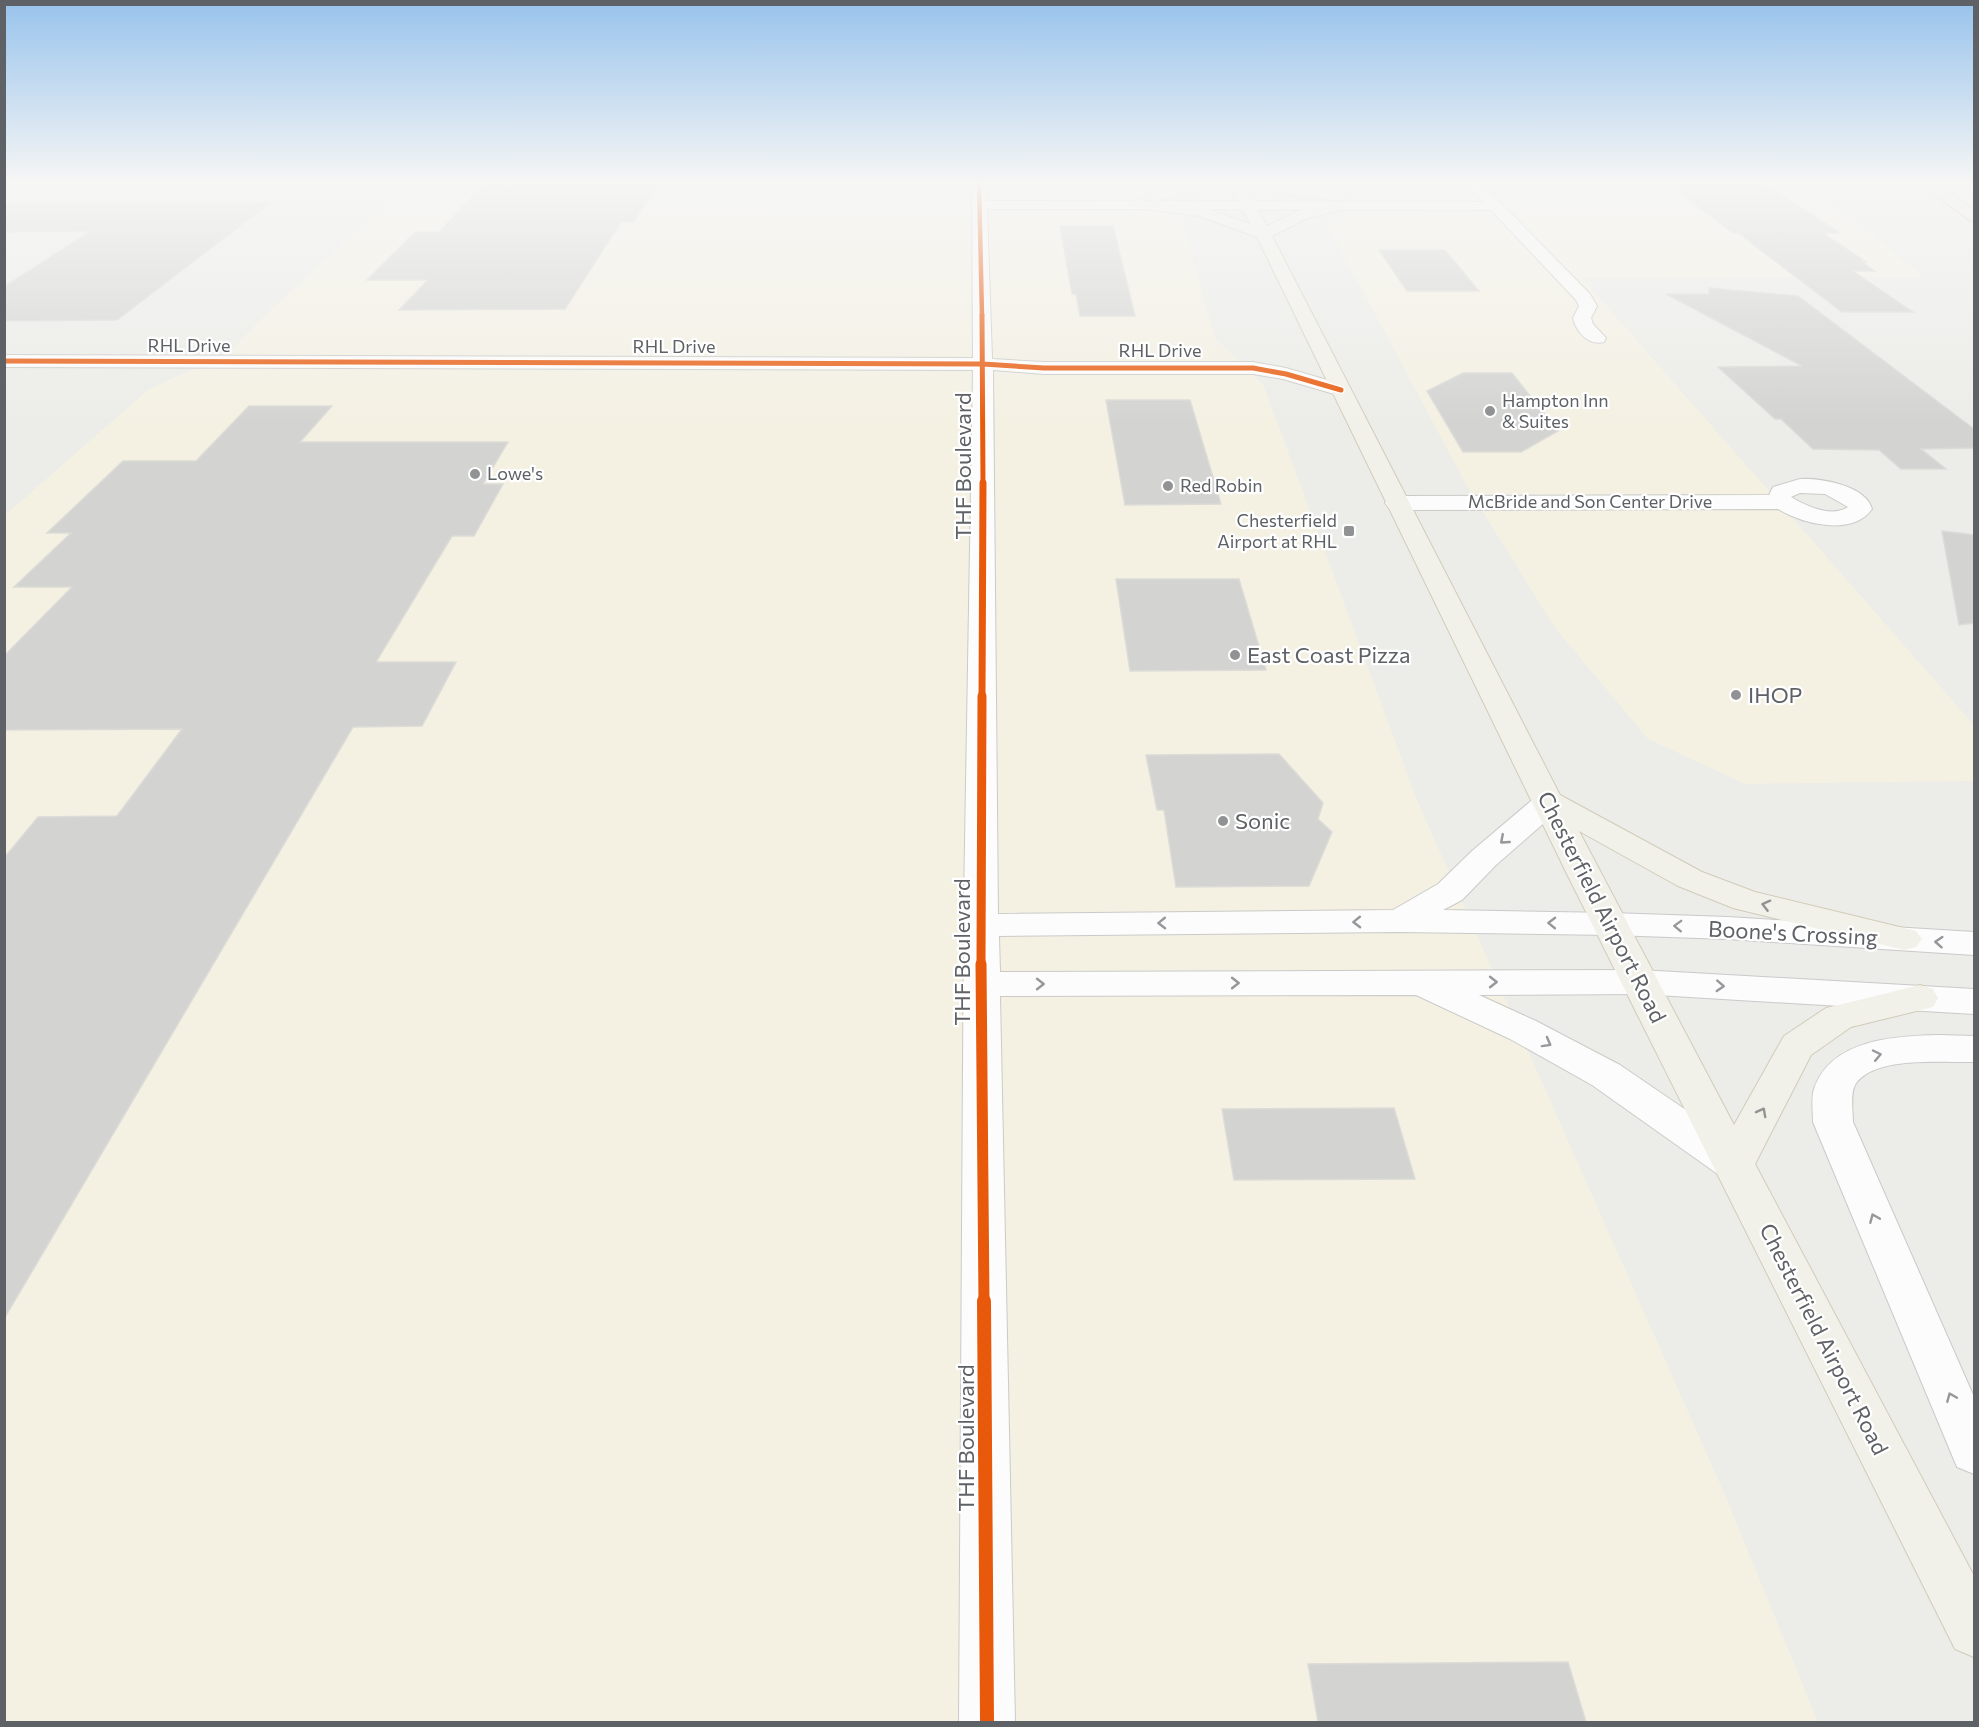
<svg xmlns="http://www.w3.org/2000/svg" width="1979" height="1727" font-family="Commissioner,sans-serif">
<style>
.commercial{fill:#f4f1e3}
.building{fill:#d3d3d1;stroke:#dcdbd7;stroke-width:1.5}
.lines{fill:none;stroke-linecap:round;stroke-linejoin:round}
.street-casing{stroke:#cacac9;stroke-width:2}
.secondary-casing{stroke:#c9cac9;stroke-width:2}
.primary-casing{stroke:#d1ccb9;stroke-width:2}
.highway-casing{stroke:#bfb699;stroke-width:2}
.street{fill:#fcfcfc;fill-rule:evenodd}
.secondary{fill:#fcfcfc;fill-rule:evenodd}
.primary{fill:#f2f1e9;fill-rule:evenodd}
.highway{fill:#eeebe3;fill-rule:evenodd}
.cycleway-far5-casing{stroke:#fff;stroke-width:6}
.cycleway-far4-casing{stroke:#fff;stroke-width:8}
.cycleway-far3-casing{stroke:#fff;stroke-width:10}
.cycleway-far2-casing{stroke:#fff;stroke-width:13}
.cycleway-far1-casing{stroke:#fff;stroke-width:15}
.cycleway-casing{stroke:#fff;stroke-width:17}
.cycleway-far5{stroke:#e8590c;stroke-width:4.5}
.cycleway-far4{stroke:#e8590c;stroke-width:5}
.cycleway-far3{stroke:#e8590c;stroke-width:7}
.cycleway-far2{stroke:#e8590c;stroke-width:9}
.cycleway-far1{stroke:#e8590c;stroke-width:11}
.cycleway{stroke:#e8590c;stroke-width:14}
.oneway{stroke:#95979a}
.oneway2{stroke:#929393}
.poi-dot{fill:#909293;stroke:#fff;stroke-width:2}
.labels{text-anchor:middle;stroke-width:4.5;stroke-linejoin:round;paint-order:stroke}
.far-street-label{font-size:18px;fill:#5e6165;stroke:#fff}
.far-poi-label{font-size:18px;fill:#5e6165;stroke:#fff;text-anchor:start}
.street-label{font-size:22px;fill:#5e6165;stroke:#fff}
.poi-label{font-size:22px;fill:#5e6165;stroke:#fff;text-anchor:start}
</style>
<rect width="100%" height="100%" fill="#ecece8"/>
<path class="commercial" d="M442 181H1171L1215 338 1263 384 1417 800 1725 1495 1818 1722H5L4 516 149 389 229 353 264 316 391 200Z
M1447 181H1806L1924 277 1583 279 1974 725V781L1745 784 1648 739 1555 628 1468 488 1327 224 1346 216 1476 213Z"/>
<path class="building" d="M487 181H661L633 222H621L565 309 399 310 428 280H367L415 232H439Z
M1664 181H1760L1840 233H1823L1866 262H1862L1875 271H1853L1913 312H1842L1738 233H1733Z
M270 203 117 320 4 321V287L91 231 4 232V204Z
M1060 226H1113L1135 316H1080L1076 294H1072Z
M1379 250H1445L1479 291H1407Z
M1709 288 1798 296 1974 429V448L1921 449 1946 469H1901L1879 450 1813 449 1781 419H1775L1718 367 1802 366 1666 294H1709Z
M1463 373H1512L1558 431 1521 452H1463L1427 391Z
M1106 400H1190L1221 504 1125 505Z
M249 406H332L300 442H508L483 484H503L474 536H452L376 662H456L422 726 353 727 4 1319V858L38 817 117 816 182 729 4 730V656L72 587H14L71 533H47L123 461H196Z
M1942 531 1974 535V623L1959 625Z
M1116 579H1239L1266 670 1130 671Z
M1279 754 1323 803 1318 819 1332 832 1309 886 1176 887 1164 810H1157L1146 755Z
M1394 1108 1415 1179 1234 1180 1222 1109Z
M1568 1662 1586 1722H1318L1308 1664Z"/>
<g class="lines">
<defs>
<path id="street" d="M972 181H986L987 201 1483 202 1464 181H1479L1590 294 1597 306 1591 318 1593 324 1606 338 1604 342C1589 346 1576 332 1573 318L1579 306 1576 300 1491 210 987 209 992 359 1044 362H1253L1286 368 1348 386 1351 390 1348 394 1341 396 1283 379 1253 374H1044L993 370 998 914 1393 910 1438 884 1472 851 1538 795 1549 793 1560 795 1565 802 1560 809 1496 865 1462 900 1443 910 1611 913 1623 916 1628 924 1623 932 1611 935 1399 932 999 936 1000 972 1640 970 1653 973 1658 982 1653 991 1640 994 1479 995 1536 1021 1620 1065 1749 1153 1755 1164 1749 1175 1734 1180 1719 1175 1592 1085 1510 1039 1416 995 1000 996 1015 1722H959L964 901 973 370 4 367V355L973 358Z
M1800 479C1820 478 1866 485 1872 509 1852 537 1803 524 1778 509L1397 510 1389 508 1385 503 1389 498 1397 496 1769 495 1773 487ZM1800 493 1825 494 1848 507C1832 518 1806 506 1791 497Z"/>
<path id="secondary" d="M1611 913 1728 917 1974 932V955L1728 939 1611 935 1599 932 1594 924 1599 916Z
M1640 970 1974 989V1014L1640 994 1627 991 1622 982 1627 973Z
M1939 1035 1974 1036V1062C1945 1063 1873 1055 1855 1085 1850 1095 1853 1111 1853 1122L1974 1397V1474L1957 1467 1813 1122C1813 1112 1811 1099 1814 1089 1831 1039 1895 1036 1939 1035Z"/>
<path id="primary" d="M1201 181H1223L1221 184 1192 194 1154 201 1147 197 1149 194Z
M1228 181H1242L1267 226 1298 211 1341 202 1348 206 1346 209 1308 218 1272 236 1560 795 1702 872 1755 892 1916 931 1922 939 1916 947 1904 950 1733 908 1678 886 1579 831 1734 1125 1784 1036 1826 1008 1920 985 1933 989 1938 998 1933 1007 1851 1027 1811 1055 1755 1164 1974 1576V1657L1955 1649 1567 874 1257 237 1199 216 1137 208 1130 204 1137 200 1202 207 1250 224Z
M1245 181C1276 181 1308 189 1339 193L1346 197 1339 201 1282 194 1247 184Z"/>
<path id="highway" d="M1917 181H1934L1974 210V221L1969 220Z
M1965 181H1974V187L1969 186Z"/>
</defs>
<use href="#street" class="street-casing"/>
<use href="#secondary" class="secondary-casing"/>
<use href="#primary" class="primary-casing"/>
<use href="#highway" class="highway-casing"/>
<use href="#street" class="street"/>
<use href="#secondary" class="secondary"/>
<use href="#primary" class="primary"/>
<use href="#highway" class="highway"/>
<defs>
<path id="cycleway-far5" d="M979 181 982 316"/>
<path id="cycleway-far4" d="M982 315 983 485
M4 361 983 364 1044 368H1253L1286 374 1341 390"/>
<path id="cycleway-far3" d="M982 698 983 483"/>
<path id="cycleway-far2" d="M981 965 982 696"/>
<path id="cycleway-far1" d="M981 964 984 1303"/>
<path id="cycleway" d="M984 1301 987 1722"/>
</defs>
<use href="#cycleway-far5" class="cycleway-far5-casing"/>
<use href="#cycleway-far4" class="cycleway-far4-casing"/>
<use href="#cycleway-far3" class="cycleway-far3-casing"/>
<use href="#cycleway-far2" class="cycleway-far2-casing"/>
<use href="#cycleway-far1" class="cycleway-far1-casing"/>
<use href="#cycleway" class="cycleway-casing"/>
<use href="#cycleway-far5" class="cycleway-far5"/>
<use href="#cycleway-far4" class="cycleway-far4"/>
<use href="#cycleway-far3" class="cycleway-far3"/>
<use href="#cycleway-far2" class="cycleway-far2"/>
<use href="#cycleway-far1" class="cycleway-far1"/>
<use href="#cycleway" class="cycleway"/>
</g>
<defs><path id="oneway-chevron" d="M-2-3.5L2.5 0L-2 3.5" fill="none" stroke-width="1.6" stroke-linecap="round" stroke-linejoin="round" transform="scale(1.5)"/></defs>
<g class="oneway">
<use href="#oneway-chevron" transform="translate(1504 840) rotate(139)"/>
<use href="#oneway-chevron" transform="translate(1357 922) rotate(179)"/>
<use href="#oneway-chevron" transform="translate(1162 923) rotate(179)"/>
<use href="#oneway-chevron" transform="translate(1552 923) rotate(-179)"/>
<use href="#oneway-chevron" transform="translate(1678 926) rotate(-178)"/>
<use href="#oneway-chevron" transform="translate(1939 942) rotate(-176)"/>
<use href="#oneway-chevron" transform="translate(1493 982)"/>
<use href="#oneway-chevron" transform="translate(1235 983)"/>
<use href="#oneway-chevron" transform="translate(1040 984)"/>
<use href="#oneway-chevron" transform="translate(1720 986) rotate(3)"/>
<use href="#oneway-chevron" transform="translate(1547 1043) rotate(29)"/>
<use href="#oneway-chevron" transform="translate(1877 1055) rotate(-12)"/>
<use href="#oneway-chevron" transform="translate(1874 1218) rotate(-113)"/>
<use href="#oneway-chevron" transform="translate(1951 1397) rotate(-113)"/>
</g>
<g class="oneway2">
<use href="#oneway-chevron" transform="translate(1766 905) rotate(-166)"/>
<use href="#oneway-chevron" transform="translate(1762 1112) rotate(-62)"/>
</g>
<linearGradient id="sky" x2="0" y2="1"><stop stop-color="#98c3ec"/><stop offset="0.43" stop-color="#f6f6f5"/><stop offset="1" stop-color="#f6f6f5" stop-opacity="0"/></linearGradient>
<rect width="1979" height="423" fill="url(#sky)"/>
<g class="poi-dot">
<circle cx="1490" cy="411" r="6"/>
<circle cx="475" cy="474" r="6"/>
<circle cx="1168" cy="486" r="6"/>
<rect x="1343" y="525" width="12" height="12" rx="3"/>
<circle cx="1235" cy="655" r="6"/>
<circle cx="1736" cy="695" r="6"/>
<circle cx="1223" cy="821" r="6"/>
</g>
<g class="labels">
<g class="far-street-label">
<text x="189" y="352">RHL Drive</text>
<text x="674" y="353">RHL Drive</text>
<text x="1160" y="357">RHL Drive</text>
<text x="1590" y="508">McBride and Son Center Drive</text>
</g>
<g class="far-poi-label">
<text x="1502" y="407">Hampton Inn<tspan x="1502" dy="21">&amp; Suites</tspan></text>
<text x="487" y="480">Lowe's</text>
<text x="1180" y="492">Red Robin</text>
<text x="1337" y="527" text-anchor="end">Chesterfield<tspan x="1337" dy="21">Airport at RHL</tspan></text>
</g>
<g class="street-label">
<text transform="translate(963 466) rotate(-90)" y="8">THF Boulevard</text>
<text transform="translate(1602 907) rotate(63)" y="8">Chesterfield Airport Road</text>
<text transform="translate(1793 933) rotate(3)" y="8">Boone's Crossing</text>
<text transform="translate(962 952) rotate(-90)" y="8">THF Boulevard</text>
<text transform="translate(1824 1339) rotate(63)" y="8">Chesterfield Airport Road</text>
<text transform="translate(966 1438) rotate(-90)" y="8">THF Boulevard</text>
</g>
<g class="poi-label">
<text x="1247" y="663">East Coast Pizza</text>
<text x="1748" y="703">IHOP</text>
<text x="1235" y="829">Sonic</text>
</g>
</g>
<rect width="1979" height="1727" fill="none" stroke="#5e6165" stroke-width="12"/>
</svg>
